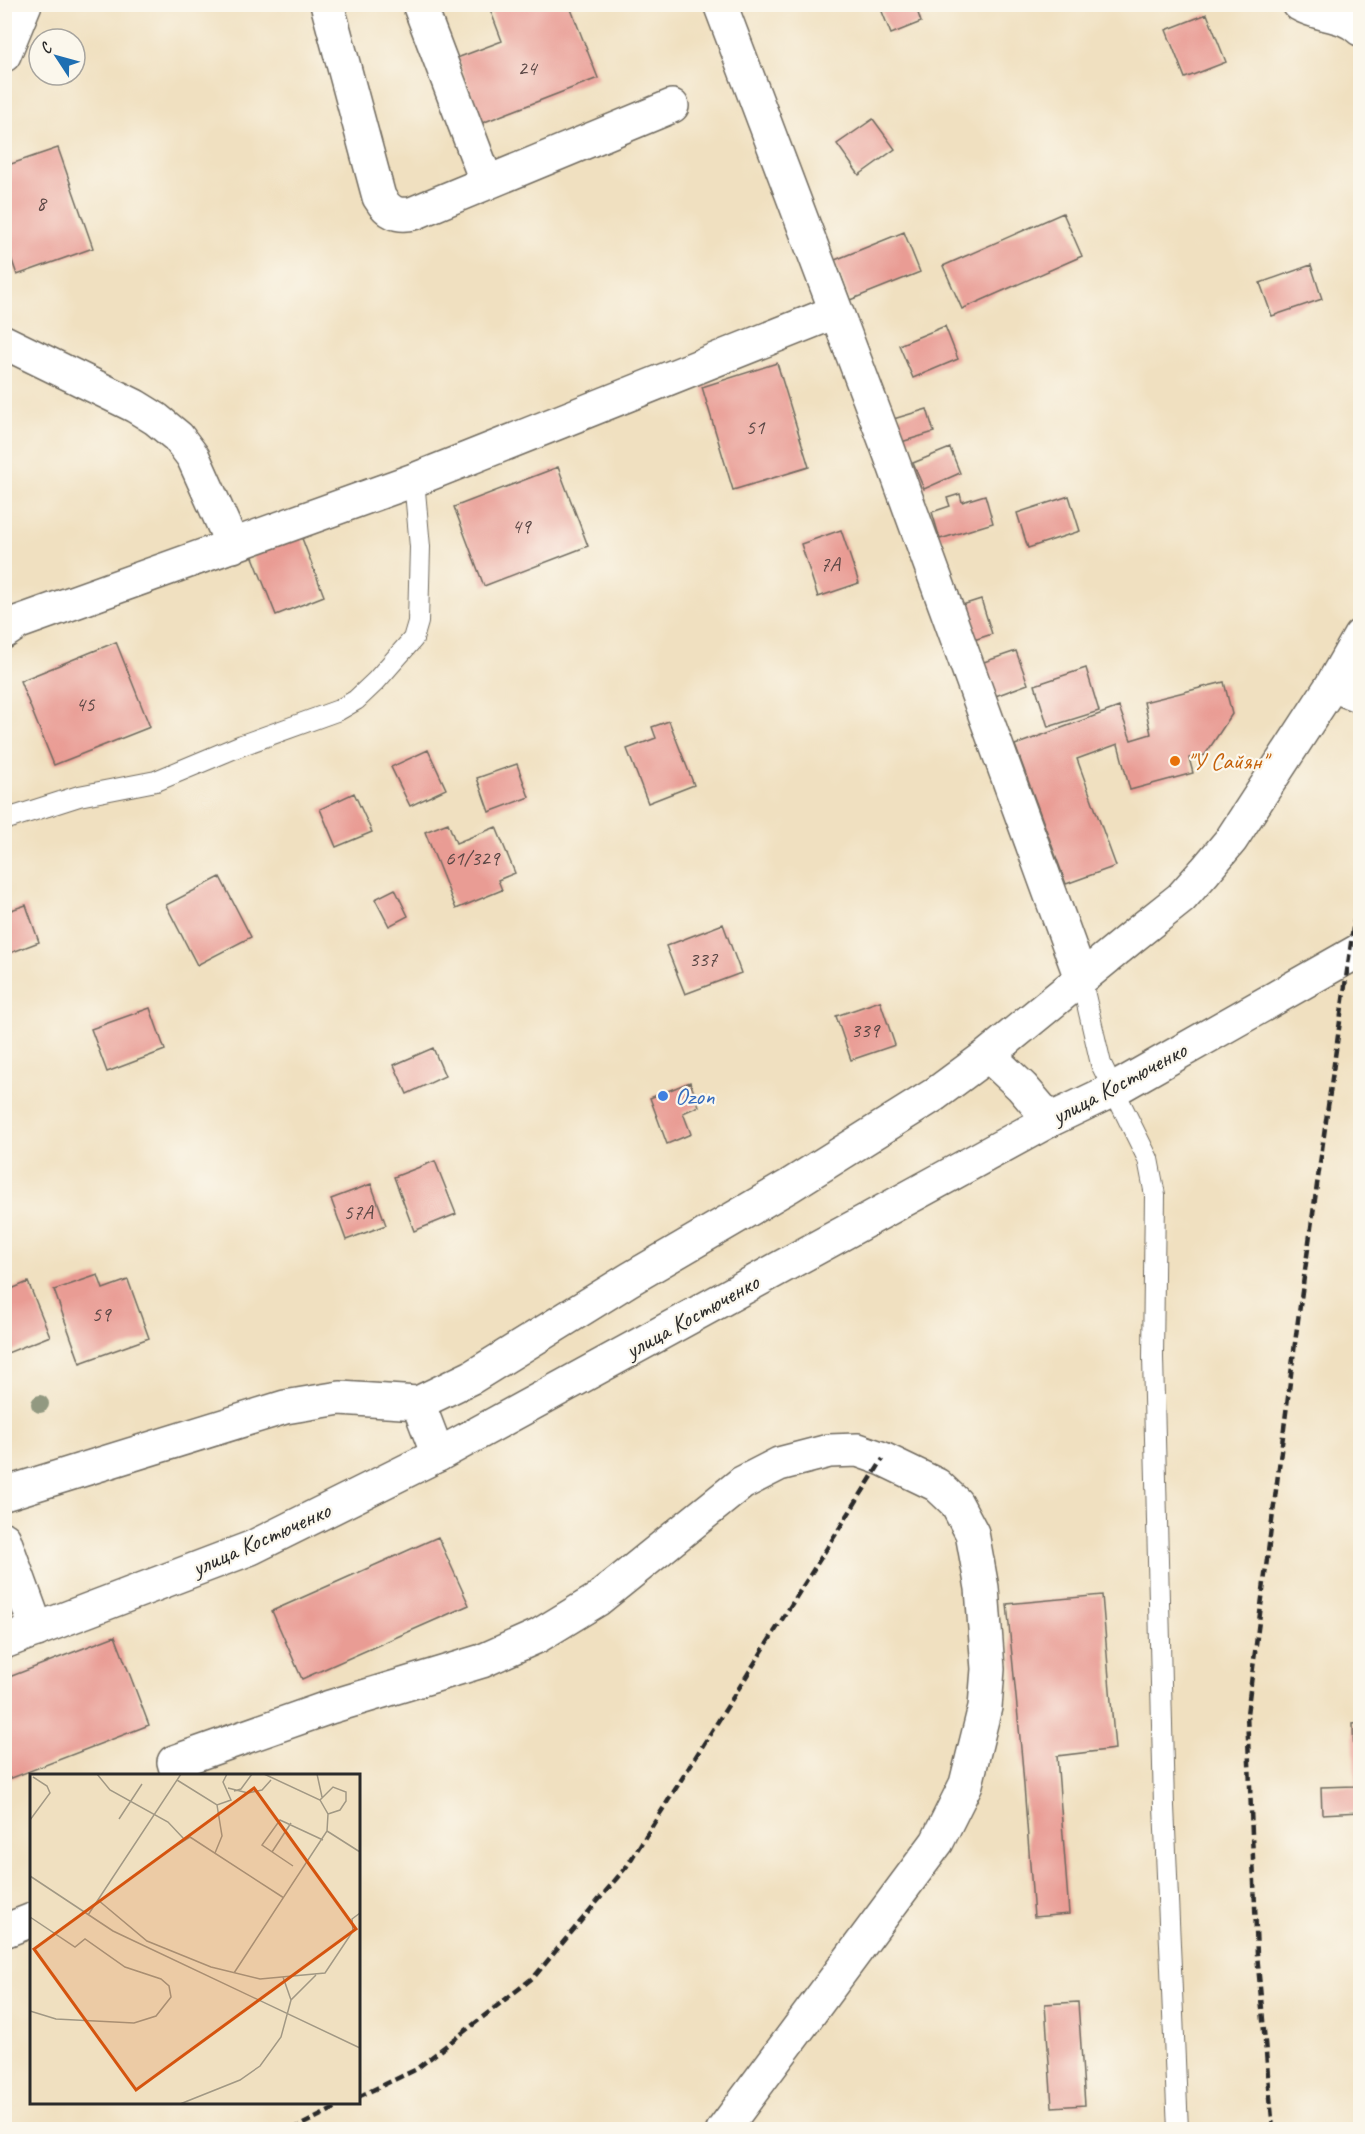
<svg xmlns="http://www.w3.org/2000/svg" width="1365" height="2134" font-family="Caveat,sans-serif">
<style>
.building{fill:#e99c94}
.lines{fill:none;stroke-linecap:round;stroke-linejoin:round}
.lane-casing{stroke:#706a5f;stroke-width:22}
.street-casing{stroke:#706a5f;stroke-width:36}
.secondary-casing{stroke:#706a5f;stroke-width:36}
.lane{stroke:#fff;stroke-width:20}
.street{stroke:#fff;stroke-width:33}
.secondary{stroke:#fff;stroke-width:33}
.rail{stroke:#2b2b2b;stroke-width:4.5;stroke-dasharray:9 4.5;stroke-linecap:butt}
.tree{fill:#929981}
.food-dot{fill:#e8710a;stroke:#fbf7ec;stroke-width:2}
.shop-dot{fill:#3f7fe0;stroke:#fbf7ec;stroke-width:2}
.labels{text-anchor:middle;stroke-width:4.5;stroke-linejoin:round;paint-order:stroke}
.number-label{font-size:21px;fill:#5a4745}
.food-label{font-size:24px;fill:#c56008;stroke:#fbf7ec;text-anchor:start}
.street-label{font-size:24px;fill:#2b2b2b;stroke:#fbf7ec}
.shop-label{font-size:24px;fill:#366cbe;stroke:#fbf7ec;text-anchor:start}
.inset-road{fill:none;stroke:#a19884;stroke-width:1.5}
.view{fill:#d5540f;fill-opacity:0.15;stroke:#d5540f;stroke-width:3}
.inset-edge{fill:none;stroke:#2b2b2b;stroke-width:3}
</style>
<rect width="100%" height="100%" fill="#fbf7ec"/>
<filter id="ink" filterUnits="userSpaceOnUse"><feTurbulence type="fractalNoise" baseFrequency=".0167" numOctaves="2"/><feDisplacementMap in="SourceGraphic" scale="12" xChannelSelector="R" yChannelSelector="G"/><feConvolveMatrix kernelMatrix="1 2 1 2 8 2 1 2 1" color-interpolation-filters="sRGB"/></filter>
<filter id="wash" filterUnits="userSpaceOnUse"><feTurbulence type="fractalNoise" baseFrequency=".008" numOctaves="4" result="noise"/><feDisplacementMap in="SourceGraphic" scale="24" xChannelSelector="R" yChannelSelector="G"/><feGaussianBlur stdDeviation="1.35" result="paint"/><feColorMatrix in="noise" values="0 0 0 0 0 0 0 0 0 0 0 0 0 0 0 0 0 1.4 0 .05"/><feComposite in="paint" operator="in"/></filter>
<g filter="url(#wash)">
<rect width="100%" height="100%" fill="#f0e0c0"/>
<g id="blocks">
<path class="building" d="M488 4H569L598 78 482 123 457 58 502 41Z
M879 4H915L921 22 891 34Z
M1207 14 1226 62 1185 78 1166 30Z
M873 119 895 149 859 175 837 144Z
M58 148 93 248 17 275 5 240V166Z
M1063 213 1082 256 962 309 943 266Z
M904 232 920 272 850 300 835 260Z
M1311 265 1322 299 1272 316 1260 283Z
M945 326 958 359 913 378 899 345Z
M777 363 809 467 733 490 702 387Z
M927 409 934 432 898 443 890 420Z
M950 448 960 473 924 489 913 463Z
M558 467 588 546 484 586 454 507Z
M960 494 962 502 985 495 993 523 940 539 932 512 950 506 947 498Z
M1069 496 1080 531 1028 548 1017 513Z
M841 530 859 583 818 597 801 544Z
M300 533 324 596 276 615 251 552Z
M981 599 992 634 962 644 950 609Z
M116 642 150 727 54 765 20 681Z
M1016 651 1028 684 990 698 978 664Z
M1086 668 1099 711 1048 727 1035 685Z
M1224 682 1232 714 1205 755 1189 758 1193 773 1130 790 1118 744 1077 759 1116 866 1066 884 1015 745 1119 707 1131 740 1151 734 1144 702Z
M669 721 694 785 648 803 627 749 656 738 652 727Z
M428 750 446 789 410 806 391 767Z
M517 764 529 797 489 812 477 778Z
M354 793 372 832 336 847 320 809Z
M448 823 456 843 496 827 515 873 498 880 502 890 456 909 425 832Z
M220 877 251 937 197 965 166 905Z
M395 889 408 916 389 926 375 899Z
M26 905 39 942 5 955V912Z
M723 924 741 973 685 994 666 946Z
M880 1001 895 1045 851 1060 836 1016Z
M150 1008 165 1050 107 1072 91 1029Z
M433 1048 445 1076 407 1094 394 1065Z
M690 1082 699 1106 683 1113 691 1134 667 1144 650 1098Z
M435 1161 456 1214 414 1231 394 1177Z
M371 1184 386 1225 346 1240 331 1199Z
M98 1275 103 1289 128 1280 149 1338 80 1363 54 1290Z
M28 1282 50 1336 5 1354 4 1292Z
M438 1537 469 1605 302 1679 272 1611Z
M1102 1595 1115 1749 1057 1756 1069 1914 1034 1917 1022 1759 1007 1604Z
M115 1636 149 1725 4 1781V1679Z
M1360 1723V1812L1322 1814 1321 1787 1355 1786 1353 1724Z
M1078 2002 1085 2105 1052 2107 1045 2004Z"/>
</g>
</g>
<g filter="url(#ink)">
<use href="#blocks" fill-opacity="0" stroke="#706a5f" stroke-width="1.5"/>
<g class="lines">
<defs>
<path id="lane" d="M4 820 79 796 156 781 242 745 339 710 356 700 376 681 413 639 418 622 420 547 414 480
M1081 978 1101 1064 1148 1159 1155 1195 1153 1357 1164 1806 1178 2130"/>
<path id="street" d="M327 4 379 197C388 212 397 217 414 213L672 106
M419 4 487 183
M720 4 886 443 1081 978
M1299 4C1319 16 1344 13 1360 29
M4 55 25 4
M4 342 135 406 156 419 178 437 193 457 233 546
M4 632 19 622 414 480 835 312
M1332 685 1360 696
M988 1055 1022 1087 1050 1120
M418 1403 438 1455
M4 1494 285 1407 340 1398 418 1403 472 1377 630 1279 789 1186 934 1095 988 1055 1132 937 1181 898 1205 871 1231 840 1332 685 1360 636
M4 1539 37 1630
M178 1776 174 1762 330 1707 482 1661 538 1636 597 1600 742 1483 779 1464 829 1451 858 1450 883 1459 937 1485 956 1503 972 1533 982 1588 988 1669 985 1707 966 1784 937 1842 723 2130
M4 1931 32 1920"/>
<path id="secondary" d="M4 1642 251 1548 438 1455 1050 1120 1113 1090 1360 950"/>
</defs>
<use href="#lane" class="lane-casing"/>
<use href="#street" class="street-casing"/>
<use href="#secondary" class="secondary-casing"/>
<use href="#lane" class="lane"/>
<use href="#street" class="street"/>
<use href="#secondary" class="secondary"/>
<path class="rail" d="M358 2097 415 2070 534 1977 627 1866 883 1459
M291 2130 347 2102
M1273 2130 1257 1954 1247 1714 1298 1320 1360 879"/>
</g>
<circle class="tree" cx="40" cy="1404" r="9"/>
</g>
<circle class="food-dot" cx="1175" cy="761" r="6"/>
<circle class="shop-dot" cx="663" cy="1096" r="6"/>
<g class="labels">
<g class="number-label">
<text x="527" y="75">24</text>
<text x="41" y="210">8</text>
<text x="755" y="434">51</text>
<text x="521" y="533">49</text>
<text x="830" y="571">7А</text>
<text x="85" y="711">45</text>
<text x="472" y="865">61/329</text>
<text x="703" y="966">337</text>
<text x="865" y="1037">339</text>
<text x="358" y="1219">57А</text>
<text x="101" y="1321">59</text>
</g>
<g class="food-label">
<text x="1187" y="769">"У Сайян"</text>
</g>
<g class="street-label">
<text transform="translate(1119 1083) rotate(-28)" y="8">улица Костюченко</text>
<text transform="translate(692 1316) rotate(-29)" y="8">улица Костюченко</text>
<text transform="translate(261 1539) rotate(-24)" y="8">улица Костюченко</text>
</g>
<g class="shop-label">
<text x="675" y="1104">Ozon</text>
</g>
</g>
<g transform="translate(30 1774)">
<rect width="330" height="330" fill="#f0e0c0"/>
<path class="inset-road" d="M67 0 80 16 138 48 154 65M287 0 292 23M147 6 187 31 201 26 193 8 197 0M198 14 218 19 232 16 241 6M204 17 211 15 222 0M290 26 303 13 316 18V27L310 36 298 40M89 45 112 10M0 46 20 19 17 12 3 3M297 57 330 78M139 76 160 63 254 124M242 78 261 49M185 79 192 62 187 31M263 92 232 71 250 46 293 66M0 102 83 157 330 274M68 126 117 167 181 193 230 205 295 199 323 157 322 145 330 139M58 141 151 0M0 143 45 173 55 165 95 193 131 205 139 212 141 223 126 242 104 249 26 245 0 237M204 199 297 57 298 40 290 26 234 0M253 203 261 226M150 330 210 306 230 292 251 263 261 226 286 201"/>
<path class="view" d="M224 14 326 155 106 316 4 175Z"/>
<rect width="330" height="330" class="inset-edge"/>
</g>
<rect width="1365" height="2134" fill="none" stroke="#fbf7ec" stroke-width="24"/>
<g transform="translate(57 57) rotate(306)"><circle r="28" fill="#fbf7ec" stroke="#a8a59f" stroke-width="1.5"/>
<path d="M0-4.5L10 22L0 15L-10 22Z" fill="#1f6fb2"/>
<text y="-9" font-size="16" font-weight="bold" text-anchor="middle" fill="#2b2b2b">С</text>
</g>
</svg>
